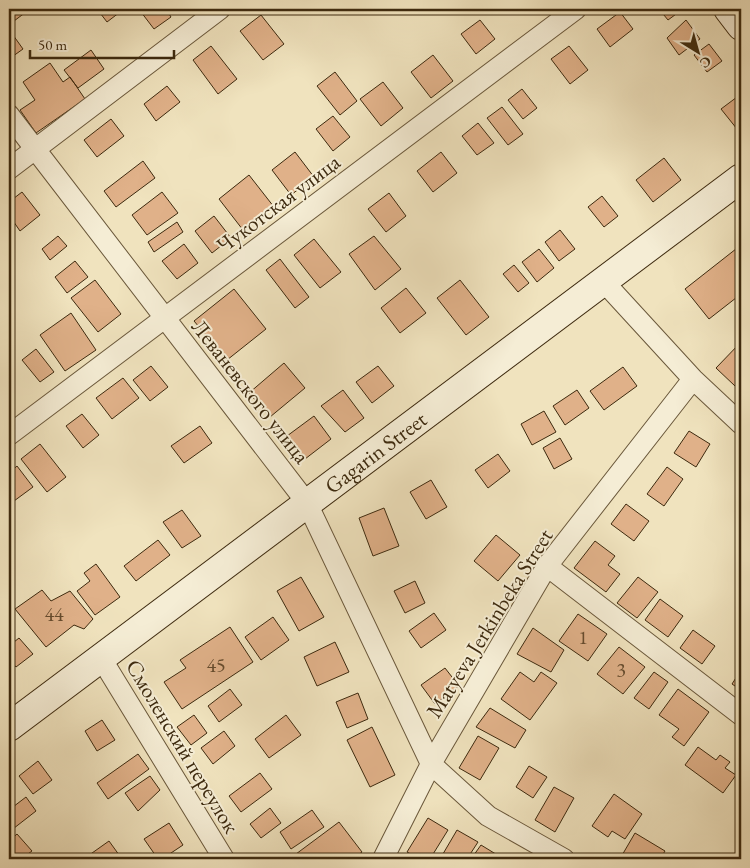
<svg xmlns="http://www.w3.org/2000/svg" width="750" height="868" font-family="'EB Garamond',serif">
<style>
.building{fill:#e0b189;stroke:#3d2a0f}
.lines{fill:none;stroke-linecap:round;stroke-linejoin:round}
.street-casing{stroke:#6a583b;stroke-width:22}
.secondary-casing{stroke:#3d2a0f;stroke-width:30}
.street{stroke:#f5edd5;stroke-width:20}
.secondary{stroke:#f5edd5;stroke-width:28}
.labels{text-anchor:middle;stroke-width:4;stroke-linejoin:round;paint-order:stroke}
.number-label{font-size:20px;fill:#664c2e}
.street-label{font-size:22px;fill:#3d2a0f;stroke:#f5edd5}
</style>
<rect width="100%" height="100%" fill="#f0e3be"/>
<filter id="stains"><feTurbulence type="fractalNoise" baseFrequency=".004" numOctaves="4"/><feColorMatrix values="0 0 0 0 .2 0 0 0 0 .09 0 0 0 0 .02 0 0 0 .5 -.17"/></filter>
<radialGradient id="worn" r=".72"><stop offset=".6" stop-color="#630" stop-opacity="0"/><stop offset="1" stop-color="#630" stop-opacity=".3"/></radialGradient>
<path class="building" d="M9 9H30L10 24Z
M97 9H124L107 22Z
M146 9H166L171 17 154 29 141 12Z
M659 9H683L668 20Z
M620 12 633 29 610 47 597 29Z
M261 15 284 44 263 60 240 31Z
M480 20 495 39 476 54 461 34Z
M686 20 700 39 679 55 667 38Z
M13 35 23 49 9 59V38Z
M709 44 722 61 707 72 694 55Z
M211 46 237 79 218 94 193 60Z
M569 46 588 70 570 84 551 59Z
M91 50 104 69 78 88 64 70Z
M433 55 453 81 431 98 411 72Z
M50 63 63 82 70 77 85 99 36 133 20 110 35 100 23 82Z
M335 72 357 101 340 115 317 86Z
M383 82 403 108 381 126 360 99Z
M167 86 180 102 156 121 144 104Z
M522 89 537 108 523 119 508 100Z
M741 94V126L737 129 721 109Z
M502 107 523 134 508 145 487 118Z
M333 116 350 137 333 151 316 129Z
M111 119 124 136 97 157 84 140Z
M478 123 494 143 477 155 462 136Z
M295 152 314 177 291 195 272 170Z
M441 152 457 173 433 192 417 171Z
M664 158 681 180 653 202 636 180Z
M143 161 155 178 116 207 104 191Z
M249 175 274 207 243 230 219 199Z
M22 192 40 215 20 231 9 215V202Z
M162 192 178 213 147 235 132 215Z
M389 193 406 216 386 232 368 209Z
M602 196 618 216 604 227 588 207Z
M214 216 231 238 212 253 195 231Z
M177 222 183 232 154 252 148 242Z
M560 230 575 249 559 261 545 242Z
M58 236 67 246 50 260 42 249Z
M374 236 401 269 375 290 349 254Z
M314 239 341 272 320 288 294 255Z
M184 244 198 263 177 279 162 261Z
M741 245V294L709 319 685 289Z
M539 249 554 268 537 282 522 262Z
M280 259 309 297 295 308 266 270Z
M75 261 88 277 67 293 55 277Z
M514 265 529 283 518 292 503 274Z
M95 280 121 314 98 332 71 298Z
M460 280 489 317 466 335 437 298Z
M406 288 426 313 400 333 381 308Z
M234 289 266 329 227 360 194 321Z
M71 313 96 350 65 371 40 335Z
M741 342V379L735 386 716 368Z
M36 349 54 372 40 382 22 360Z
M284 363 305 388 270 417 249 393Z
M151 366 168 387 150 401 133 380Z
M378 366 394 386 372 403 356 382Z
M623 367 637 386 604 410 590 391Z
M123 378 139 398 112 419 96 398Z
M343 390 364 418 345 432 321 406Z
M577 390 589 408 565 425 553 406Z
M544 411 556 432 532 445 521 424Z
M82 414 99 435 83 448 66 426Z
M314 416 331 439 305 459 287 436Z
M200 426 212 443 184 463 171 446Z
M689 431 710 444 696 467 674 453Z
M560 438 572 459 554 469 543 448Z
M40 444 66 477 47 492 21 459Z
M498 454 510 471 488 488 475 470Z
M17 466 33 487 14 501 9 494V473Z
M667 467 683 479 664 506 647 494Z
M431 480 447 507 426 519 410 492Z
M626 504 649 521 634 541 611 524Z
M384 508 399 546 373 556 359 518Z
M182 510 201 536 182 548 163 522Z
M496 535 520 555 498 581 474 561Z
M158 540 170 555 136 581 124 566Z
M595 541 615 556 608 565 620 574 606 592 574 568Z
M96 564 120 597 95 615 77 591 90 581 84 573Z
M301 577 324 617 299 631 277 591Z
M638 577 658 592 637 618 617 603Z
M415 581 425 603 405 613 394 591Z
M42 590 51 601 70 591 93 619 84 629 74 625 46 647 15 609Z
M660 599 683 616 668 637 645 620Z
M434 613 446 630 421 648 409 631Z
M578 614 607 634 588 661 559 641Z
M273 617 289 640 261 660 245 637Z
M230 627 253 662 182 709 164 682 186 668 180 660Z
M533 628 564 650 551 672 517 654Z
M693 630 715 646 702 664 680 648Z
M19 638 33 654 16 667 9 659V646Z
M335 642 349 672 317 686 304 657Z
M619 647 645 667 623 694 597 674Z
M445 668 459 686 435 704 421 685Z
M741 670V690L732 684Z
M520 672 534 682 541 672 557 683 530 720 501 699Z
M654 672 668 682 649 709 634 698Z
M230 689 242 705 219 722 208 706Z
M678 689 709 712 684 746 672 737 679 729 659 715Z
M358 693 368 719 347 728 336 702Z
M490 708 526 730 515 748 476 727Z
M194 715 207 733 191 745 177 727Z
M286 715 301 735 269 758 255 739Z
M102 720 115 740 97 751 85 731Z
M372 727 395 775 370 787 347 740Z
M224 731 235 746 213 764 201 748Z
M478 736 499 748 480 780 459 768Z
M698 747 716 760 720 755 730 762 725 768 736 775 723 793 685 765Z
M138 754 149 769 108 799 97 783Z
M38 761 52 780 33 794 19 776Z
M529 766 547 777 533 798 516 787Z
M260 773 272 789 241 812 229 796Z
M150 776 160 790 138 811 125 793Z
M554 787 574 798 555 832 535 820Z
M614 794 642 814 625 839 612 831 608 837 592 826Z
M26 797 36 811 9 832V810Z
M270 808 281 823 261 838 250 824Z
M312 810 324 827 291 849 280 832Z
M428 818 448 830 430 859H420L407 852Z
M339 822 362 852 353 859H300L296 854Z
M169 823 183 845 162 859H158L144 839Z
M457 830 478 842 467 859H440Z
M635 833 665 851 660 859H625L621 857Z
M17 834 32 851 21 859H12L9 855V841Z
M109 841 122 859H86L85 858Z
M481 845 499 856 497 859H471Z"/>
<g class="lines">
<defs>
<path id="street" d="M9 115 307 503 431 764 488 816 564 859
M9 169 220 9
M604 282 693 379 741 424
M9 435 576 9
M547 566 741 715
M101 658 224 859
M383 859 431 764 547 566 693 379"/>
<g id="secondary">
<path d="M728 9 741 26"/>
<path id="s1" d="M9 727 741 178"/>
</g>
</defs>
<use href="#street" class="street-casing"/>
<use href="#secondary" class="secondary-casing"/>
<use href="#street" class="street"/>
<use href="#secondary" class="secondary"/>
</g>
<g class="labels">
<g class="number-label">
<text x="54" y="621">44</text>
<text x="583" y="644">1</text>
<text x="216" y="672">45</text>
<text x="621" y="677">3</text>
</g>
<g class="street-label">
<text transform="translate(278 203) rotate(-37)" y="8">Чукотская улица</text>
<text transform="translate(251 391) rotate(52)" y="8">Леваневского улица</text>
<text dy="8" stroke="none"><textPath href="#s1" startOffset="458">Gagarin Street</textPath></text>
<text transform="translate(489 623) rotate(-58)" y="8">Matyeva Jerkinbeka Street</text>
<text transform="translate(183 746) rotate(59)" y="8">Смоленский переулок</text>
</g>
</g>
<rect width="750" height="868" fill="none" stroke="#f0e3be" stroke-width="30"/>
<rect x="10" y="10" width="730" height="848" fill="none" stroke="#3d2a0f" stroke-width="2.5"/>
<rect x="15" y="15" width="720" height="838" fill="none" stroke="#3d2a0f"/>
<g transform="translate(698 52) rotate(143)" stroke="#f5edd5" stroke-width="4" paint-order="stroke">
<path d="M0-4L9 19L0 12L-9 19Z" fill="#3d2a0f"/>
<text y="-8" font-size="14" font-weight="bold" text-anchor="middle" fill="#3d2a0f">С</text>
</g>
<path d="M30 50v8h144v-8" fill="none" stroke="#3d2a0f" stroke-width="2.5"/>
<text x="38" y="50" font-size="15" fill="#3d2a0f" stroke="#f5edd5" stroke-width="4" paint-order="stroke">50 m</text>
<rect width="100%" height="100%" filter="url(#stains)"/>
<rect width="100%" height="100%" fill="url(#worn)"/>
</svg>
